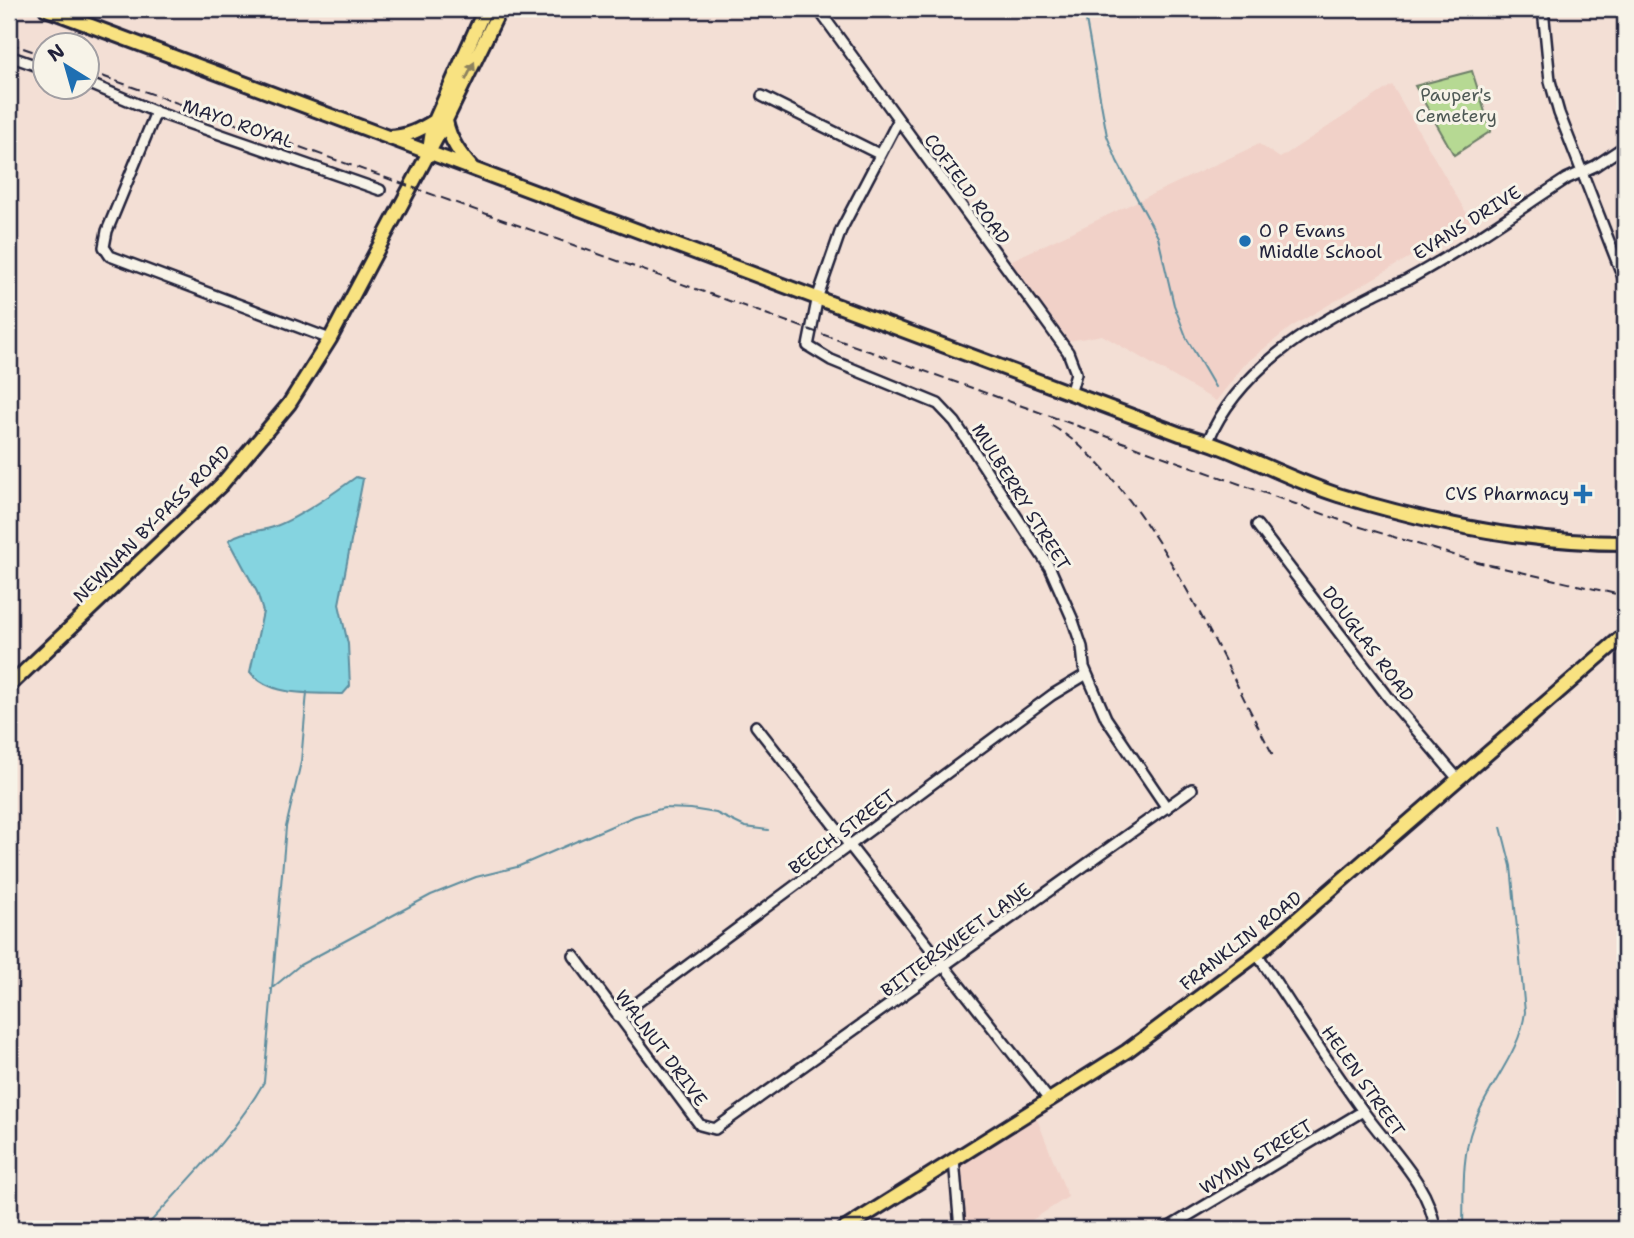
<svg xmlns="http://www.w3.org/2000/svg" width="1634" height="1238" font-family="'Shantell Sans',sans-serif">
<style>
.built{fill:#f1d1c8}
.green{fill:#b6d993;stroke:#6c7e67;stroke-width:2}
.water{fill:#85d4e0;stroke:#5d8d9e;stroke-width:2}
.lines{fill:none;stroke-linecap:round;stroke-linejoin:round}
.stream{stroke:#5d8d9e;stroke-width:2}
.minor-casing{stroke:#22223b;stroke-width:14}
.major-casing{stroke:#22223b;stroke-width:18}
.minor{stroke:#f7f3e8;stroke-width:9}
.major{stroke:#f8e281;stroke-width:12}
.rail{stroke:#22223b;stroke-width:2;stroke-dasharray:10 5;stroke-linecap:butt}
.oneway{fill:#8d825e}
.poi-dot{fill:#1f6fb2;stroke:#f7f3e8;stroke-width:2.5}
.labels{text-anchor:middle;stroke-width:6;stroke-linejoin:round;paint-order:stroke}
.park-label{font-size:18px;fill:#4e5955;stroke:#f7f3e8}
.street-label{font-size:18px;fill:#22223b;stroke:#f7f3e8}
.poi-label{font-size:18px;fill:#22223b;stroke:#f7f3e8;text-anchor:start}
</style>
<rect width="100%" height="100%" fill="#f3dfd5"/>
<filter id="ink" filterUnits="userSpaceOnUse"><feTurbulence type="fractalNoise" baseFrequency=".0143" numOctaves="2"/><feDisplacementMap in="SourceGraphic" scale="14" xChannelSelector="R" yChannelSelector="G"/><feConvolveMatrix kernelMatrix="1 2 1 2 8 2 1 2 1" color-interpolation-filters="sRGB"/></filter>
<g filter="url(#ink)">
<path class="built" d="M1444 9H1478L1476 19 1443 12Z
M1392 85 1471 221 1291 327 1245 364 1216 401 1102 335 1069 341 1010 261 1259 144 1280 158Z
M1033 1109 1068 1197 1018 1229H961L952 1158Z"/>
<path class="green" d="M1472 71 1491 131 1454 155 1415 86Z"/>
<path class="water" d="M356 477 363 479 339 604 348 644 350 686 343 694C312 693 271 697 250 672L263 612 257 592 229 540C244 529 259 533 276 526 300 517 334 493 356 477Z"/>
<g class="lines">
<path class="stream" d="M1084 9 1107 136 1117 161 1158 237 1174 305 1187 339 1215 387
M271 989 300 965 431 895 476 877 517 867 635 816 664 808 691 809 716 813 745 827 768 830
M144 1229C186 1182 233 1137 264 1082L286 827 301 762 307 692
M1463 1229C1464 1196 1461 1157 1473 1126 1487 1086 1520 1054 1525 1012L1511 866 1501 827"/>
<defs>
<path id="minor" d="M818 9 1068 352 1076 373 1071 391
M1543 9 1550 81 1559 113 1625 282
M9 56 46 69
M88 83 156 112 380 190
M762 96 879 154
M156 112 107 231 104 247 110 256 330 339
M898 121 841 230 818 296 808 346 831 360 938 404 955 422 1050 568 1072 618 1082 647 1084 667 1106 718 1167 808
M1208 441C1237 372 1308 327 1373 295 1384 289 1396 285 1407 280 1462 250 1514 213 1566 179L1595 166 1625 146
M1257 525 1389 698 1458 779
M756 726 1050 1101
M1257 954C1292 1006 1326 1060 1363 1111 1388 1147 1430 1184 1435 1229
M574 956 694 1117 700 1125 715 1129 1192 789
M618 1017 1052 695 1087 674
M954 1159 960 1229
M1166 1229 1363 1111"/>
<path id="major" d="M46 9 1180 434C1235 448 1284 478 1338 495 1432 524 1527 543 1625 543
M446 121C450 141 460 154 473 169
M388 137C407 137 420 130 436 120
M430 144 433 125 485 9
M9 686 221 485 289 404 330 339 443 126 500 9
M844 1229 1127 1051 1257 954 1625 634"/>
</defs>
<use href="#minor" class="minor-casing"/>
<use href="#major" class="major-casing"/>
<use href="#minor" class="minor"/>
<use href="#major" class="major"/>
<path class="rail" d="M9 43 46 56
M88 71 1354 525 1477 562 1625 596
M1052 426C1145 479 1222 660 1273 755"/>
</g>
<defs><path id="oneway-solid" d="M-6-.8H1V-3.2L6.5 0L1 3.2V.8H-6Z" transform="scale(1.75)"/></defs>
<use class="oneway" href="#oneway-solid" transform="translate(470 71) rotate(-64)"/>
</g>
<g class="poi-dot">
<circle cx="1245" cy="241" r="7"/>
<path d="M1579.5 483.5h7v7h7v7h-7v7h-7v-7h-7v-7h7z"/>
</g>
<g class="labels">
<g class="park-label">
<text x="1456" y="101">Pauper's<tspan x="1456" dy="21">Cemetery</tspan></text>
</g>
<g class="street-label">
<text transform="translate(238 124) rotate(19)" y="6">MAYO ROYAL</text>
<text transform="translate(967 189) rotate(54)" y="6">COFIELD ROAD</text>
<text transform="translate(1467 223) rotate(-32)" y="6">EVANS DRIVE</text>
<text transform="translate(1021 497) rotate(58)" y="6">MULBERRY STREET</text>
<text transform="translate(152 524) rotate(-45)" y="6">NEWNAN BY-PASS ROAD</text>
<text transform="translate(1368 644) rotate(53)" y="6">DOUGLAS ROAD</text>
<text transform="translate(842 832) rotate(-37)" y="6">BEECH STREET</text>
<text transform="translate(956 940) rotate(-36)" y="6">BITTERSWEET LANE</text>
<text transform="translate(1241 941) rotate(-38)" y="6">FRANKLIN ROAD</text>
<text transform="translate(661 1048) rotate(53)" y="6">WALNUT DRIVE</text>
<text transform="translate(1363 1081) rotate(55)" y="6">HELEN STREET</text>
<text transform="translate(1256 1157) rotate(-31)" y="6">WYNN STREET</text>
</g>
<g class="poi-label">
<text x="1259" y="237">O P Evans<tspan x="1259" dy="21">Middle School</tspan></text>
<text x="1569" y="500" text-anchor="end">CVS Pharmacy</text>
</g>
</g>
<rect width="1634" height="1238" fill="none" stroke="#f7f3e8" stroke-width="35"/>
<rect x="18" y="18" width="1599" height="1203" fill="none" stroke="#22223b" stroke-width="2.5" filter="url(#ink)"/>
<g transform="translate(66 66) rotate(323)"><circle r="33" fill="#f7f3e8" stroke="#a29fa3" stroke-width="2"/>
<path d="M0-5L12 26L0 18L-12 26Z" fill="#1f6fb2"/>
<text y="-10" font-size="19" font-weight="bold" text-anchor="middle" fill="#22223b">N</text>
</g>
</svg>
